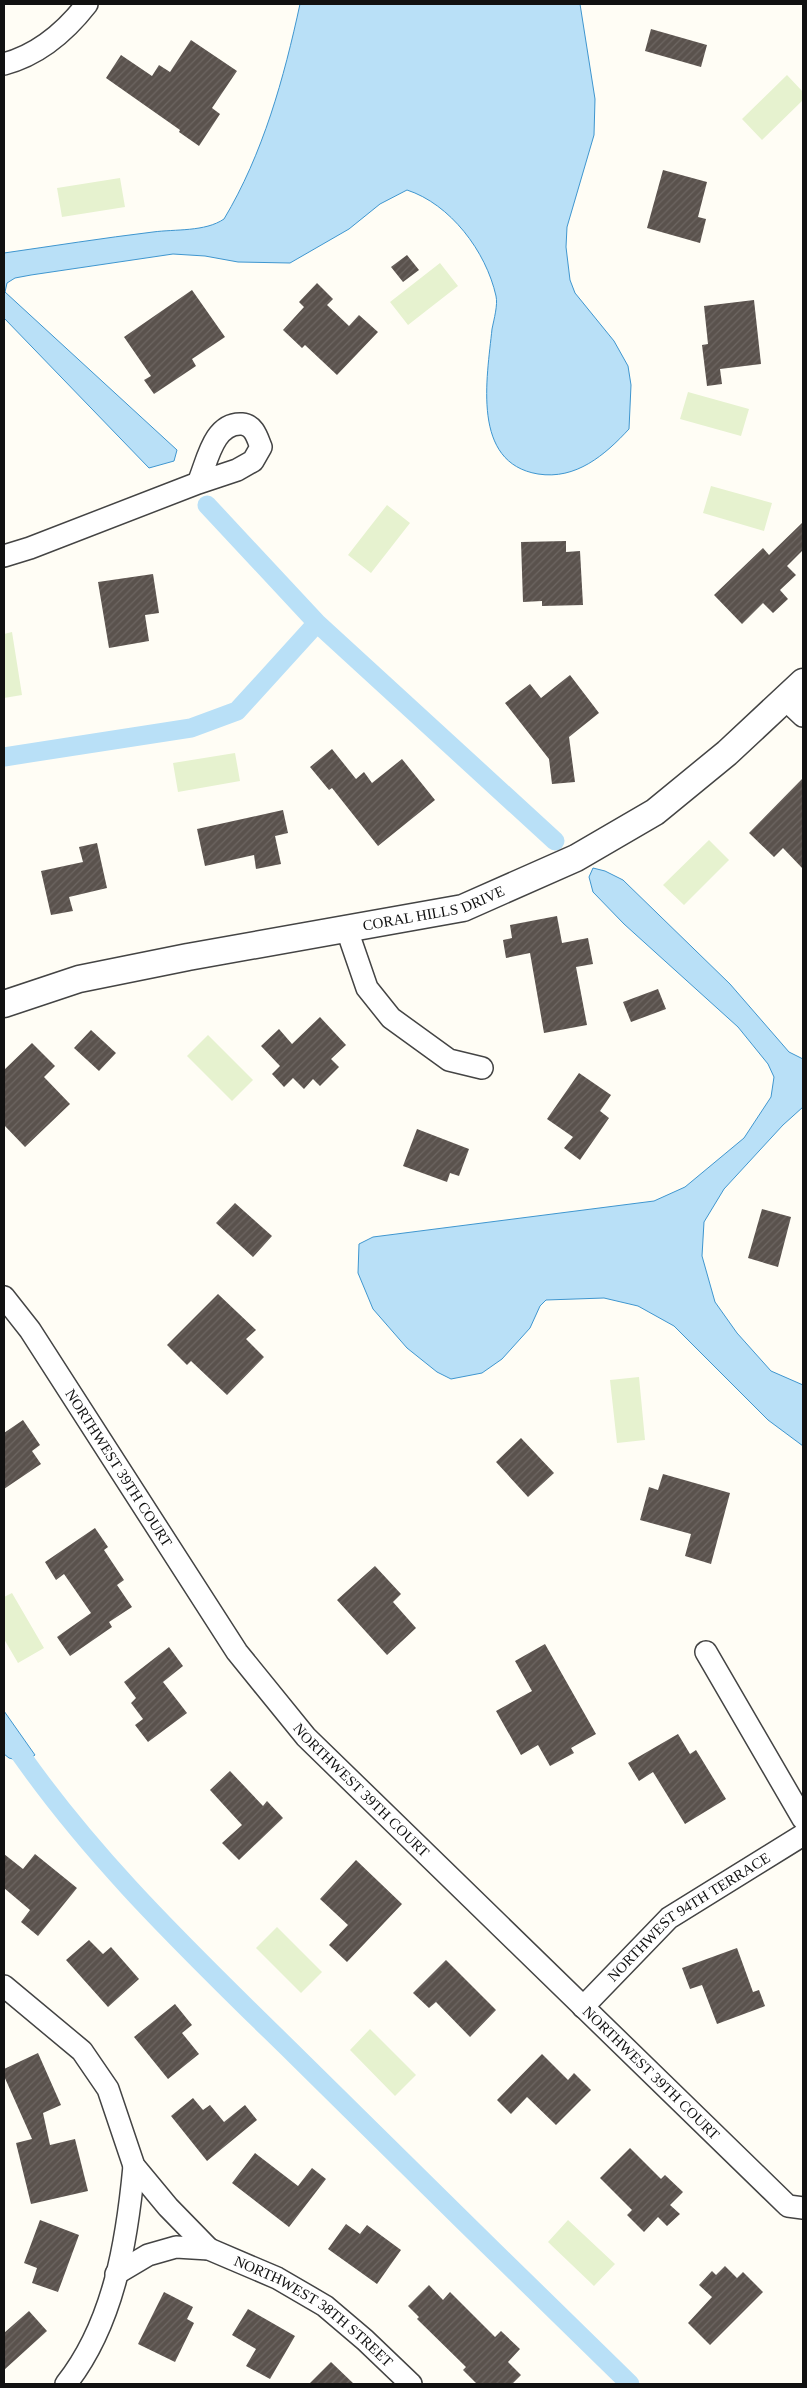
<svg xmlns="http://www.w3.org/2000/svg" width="807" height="2388" font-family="'Times New Roman',serif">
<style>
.pitch{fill:#e6f2cf}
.water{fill:#b9e0f7;stroke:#3f96cf}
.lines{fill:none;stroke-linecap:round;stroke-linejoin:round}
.canal{stroke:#b9e0f7;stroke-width:19}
.building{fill:url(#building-hatch)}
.minor-casing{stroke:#444;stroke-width:24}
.tertiary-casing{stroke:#444;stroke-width:29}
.minor{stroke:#fff;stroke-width:21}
.tertiary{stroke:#fff;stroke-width:26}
.labels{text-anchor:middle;stroke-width:5;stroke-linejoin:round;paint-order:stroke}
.street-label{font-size:15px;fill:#111;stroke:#fff}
</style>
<defs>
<pattern id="building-hatch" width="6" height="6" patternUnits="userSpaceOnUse" patternTransform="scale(1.25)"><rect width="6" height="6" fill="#5a524d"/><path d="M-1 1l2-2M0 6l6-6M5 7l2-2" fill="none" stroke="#6d6662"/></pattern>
</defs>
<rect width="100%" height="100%" fill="#fffdf5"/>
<path class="pitch" d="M787 75 803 92V100L762 140 742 119Z
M120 178 125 207 62 217 57 188Z
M440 263 458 286 408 325 390 302Z
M688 392 749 409 741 436 680 419Z
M711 486 772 503 764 531 703 513Z
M387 505 410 523 371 573 348 555Z
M12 632 22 695 4 698V634Z
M235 753 240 781 178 792 173 763Z
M709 840 729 860 684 905 663 885Z
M208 1035 253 1080 232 1101 187 1056Z
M639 1377 645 1440 617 1443 610 1380Z
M12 1593 44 1648 18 1663 4 1639V1597Z
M277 1927 322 1972 301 1993 256 1948Z
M370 2029 416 2075 395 2096 350 2050Z
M568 2220 615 2264 594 2286 548 2242Z"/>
<path class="water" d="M300 4H580L595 99 594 135 567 227 566 247 570 280 575 293 614 341 628 366 631 385 629 429C605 455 576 480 538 474 471 463 487 378 492 329 494 319 498 305 496 296 486 251 450 204 407 190L380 204 349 229 290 263 238 262 205 256 173 254 31 275 15 278 7 283 5 292 177 450 174 461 149 468 4 318V253C53 246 103 238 153 232 175 229 205 232 224 219 263 154 284 78 300 4Z
M593 868 605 871 623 880 730 984 789 1052 803 1059V1107L783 1125 724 1189 704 1222 702 1256 715 1302 737 1333 771 1371 803 1385V1446L768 1420 674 1326 638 1306 604 1298 546 1300 540 1306 530 1328 502 1359 482 1373 451 1379 437 1372 407 1348 373 1309 358 1273 359 1244 373 1237 654 1201 685 1187 744 1138 771 1097 774 1077 768 1064 738 1027 624 924 593 892 589 877Z
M4 1711 35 1755 25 1762 9 1758 4 1754Z"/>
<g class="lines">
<path class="canal" d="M207 505 317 623 555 841
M4 757 191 728 237 711 317 623
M4 1730C84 1852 191 1953 295 2055 406 2165 518 2275 630 2384"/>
</g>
<path class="building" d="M651 29 707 45 701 67 645 51Z
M191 40 237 71 212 108 220 114 199 146 179 132 180 130 106 78 121 55 152 76 159 65 170 72Z
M663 170 707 182 698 217 706 219 700 243 647 228Z
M407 255 419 270 403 282 391 267Z
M317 283 333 299 327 305 349 326 359 315 378 332 337 375 305 345 302 348 283 330 304 307 299 302Z
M192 290 225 337 192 359 196 366 154 394 144 380 151 376 124 337Z
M754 300 761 364 720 369 722 384 707 386 702 345 708 344 704 306Z
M803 522V550L787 566 796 575 780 590 788 599 773 613 763 603 742 624 714 595 763 548 769 555Z
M566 541V552L580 551 583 605 542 606V601L523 602 521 542Z
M153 574 159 613 145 615 149 641 109 648 98 582Z
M570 675 599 713 569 737 575 782 552 784 549 759 505 703 530 684 541 698Z
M332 749 356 779 364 772 372 783 402 759 435 800 378 846 332 788 329 790 310 767Z
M803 778V869L783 848 774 857 749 833Z
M283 810 288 833 275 836 281 864 256 869 254 855 205 866 197 829Z
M97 843 107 888 69 897 73 911 51 915 41 871 83 862 79 847Z
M557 916 562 943 588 938 593 964 576 967 587 1025 544 1033 530 953 506 958 503 940 512 938 510 925Z
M658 989 666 1009 631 1022 623 1002Z
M320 1017 346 1045 331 1059 339 1067 320 1086 313 1079 304 1089 293 1078 284 1087 272 1074 280 1066 261 1046 279 1029 292 1044Z
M91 1030 116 1053 99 1071 74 1048Z
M32 1043 55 1066 44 1077 70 1104 25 1147 4 1125V1070Z
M579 1073 611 1095 600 1111 609 1118 580 1160 564 1148 573 1137 547 1119Z
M417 1129 469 1149 459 1176 450 1173 447 1182 403 1166Z
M235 1203 272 1236 253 1257 216 1223Z
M762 1209 791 1217 778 1267 748 1258Z
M218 1294 256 1330 246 1339 264 1357 227 1395 191 1361 187 1365 167 1345Z
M23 1420 40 1445 32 1451 41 1464 4 1489V1433Z
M521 1438 554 1473 528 1497 496 1462Z
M663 1474 730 1493 711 1564 685 1556 691 1534 640 1520 649 1487 658 1490Z
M95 1528 108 1547 104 1550 124 1580 117 1585 132 1607 109 1622 112 1627 70 1656 57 1637 91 1613 64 1574 56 1580 45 1562Z
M375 1566 401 1594 393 1602 416 1628 387 1655 337 1600Z
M545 1644 596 1734 571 1748 574 1753 550 1766 538 1745 521 1755 496 1711 532 1691 515 1661Z
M169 1647 183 1666 163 1682 187 1713 148 1742 135 1725 143 1719 131 1703 136 1698 124 1682Z
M678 1734 690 1754 696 1750 726 1799 685 1824 653 1772 639 1781 628 1763Z
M230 1771 263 1806 267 1801 283 1818 239 1860 222 1843 242 1825 210 1790Z
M4 1854 23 1869 35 1854 77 1888 38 1936 21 1922 30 1910 4 1888Z
M356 1860 402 1904 347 1962 329 1945 348 1925 320 1899Z
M89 1940 103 1954 111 1947 139 1979 108 2007 66 1960Z
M737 1948 753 1992 759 1990 765 2006 717 2024 702 1985 690 1989 682 1968Z
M446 1960 496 2010 470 2037 436 2002 429 2008 413 1993Z
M175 2004 192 2025 182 2033 199 2054 168 2079 134 2037Z
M38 2053 61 2105 43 2113 50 2145 75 2139 88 2191 31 2204 16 2143 32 2139 4 2076V2069Z
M542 2054 568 2080 574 2073 591 2090 556 2125 527 2097 511 2114 497 2100Z
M193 2098 203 2110 210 2105 224 2122 245 2105 257 2120 207 2161 171 2116Z
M630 2148 661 2179 665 2175 683 2192 670 2205 680 2214 667 2226 658 2217 644 2232 627 2215 632 2210 600 2178Z
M255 2153 298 2186 312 2168 326 2179 289 2227 232 2183Z
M40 2220 79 2235 58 2292 32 2283 37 2268 24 2263Z
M346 2224 360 2234 367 2225 401 2250 377 2284 328 2249Z
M725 2266 737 2278 743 2272 763 2292 710 2345 688 2323 712 2297 699 2285 712 2271 716 2275Z
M429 2285 443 2300 450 2292 495 2337 501 2331 520 2349 508 2362 521 2375 512 2384H477L463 2370 466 2367 417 2319 419 2317 408 2306Z
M164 2292 193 2307 187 2319 194 2323 175 2362 138 2344Z
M248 2309 295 2336 270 2379 246 2366 256 2349 232 2335Z
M29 2311 47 2331 4 2370V2333Z
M331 2362 354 2384H309Z"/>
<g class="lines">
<defs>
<g id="minor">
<path d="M4 64C38 55 66 31 87 4"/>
<path d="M4 556 30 548 198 483 237 470 253 461 261 447C257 437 254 425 242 424 213 422 207 463 198 483"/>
<path d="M786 700 803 716"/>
<path d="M347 930 367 988 391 1018 449 1060 482 1068"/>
<path id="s1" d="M4 1297 30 1330 237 1652 306 1737 788 2206 803 2208"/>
<path d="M706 1652 803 1819"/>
<path d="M4 1986 82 2051 108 2089 134 2166 168 2207 209 2249"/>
<path id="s2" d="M583 2007 669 1918 803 1835"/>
<path id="s3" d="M116 2274 148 2255 176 2247 209 2249 277 2278 325 2306 365 2340 411 2384"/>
<path d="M66 2384C114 2323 127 2241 134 2166"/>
</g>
<g id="tertiary">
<path id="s4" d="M4 1004 79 979 188 957 463 908 576 858 655 812 727 753 803 682"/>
</g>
</defs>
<use href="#minor" class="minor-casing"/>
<use href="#tertiary" class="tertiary-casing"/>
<use href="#minor" class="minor"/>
<use href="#tertiary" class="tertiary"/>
</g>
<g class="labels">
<g class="street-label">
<text dy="5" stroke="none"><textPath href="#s4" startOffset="441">CORAL HILLS DRIVE</textPath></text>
<text dy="5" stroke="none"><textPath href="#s1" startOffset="206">NORTHWEST 39TH COURT</textPath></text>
<text dy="5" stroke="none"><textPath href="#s1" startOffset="611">NORTHWEST 39TH COURT</textPath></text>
<text dy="5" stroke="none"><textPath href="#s2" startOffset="140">NORTHWEST 94TH TERRACE</textPath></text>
<text dy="5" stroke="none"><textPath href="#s1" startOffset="1016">NORTHWEST 39TH COURT</textPath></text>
<text dy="5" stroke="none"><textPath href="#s3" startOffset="222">NORTHWEST 38TH STREET</textPath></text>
</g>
</g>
<rect width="807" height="2388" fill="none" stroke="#111111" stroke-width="10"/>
</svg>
